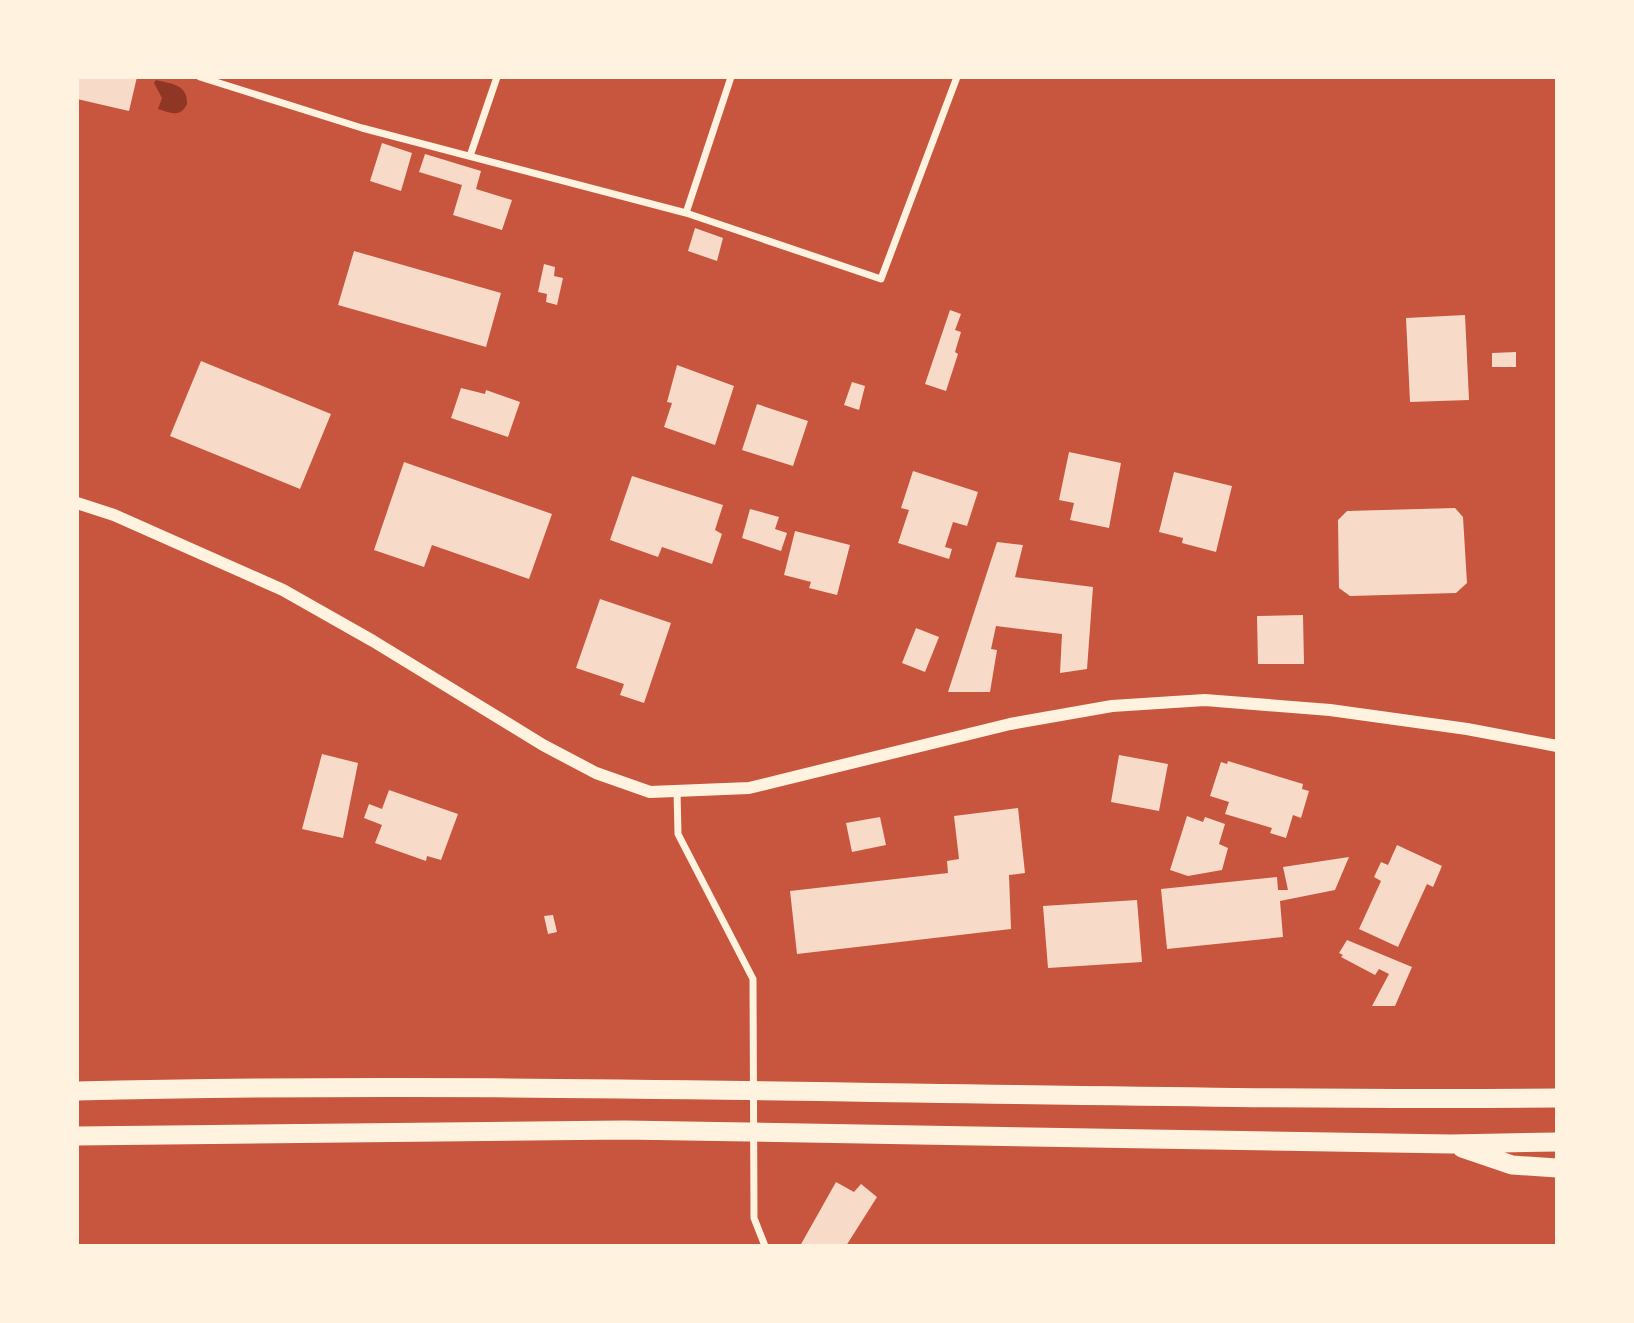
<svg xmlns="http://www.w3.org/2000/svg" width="1634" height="1323" font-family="'Public Sans',sans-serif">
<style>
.water{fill:#8f3625}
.building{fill:#f7dbc8}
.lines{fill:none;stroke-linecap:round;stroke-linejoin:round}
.minor{stroke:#fff3e0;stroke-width:7}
.tertiary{stroke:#fff3e0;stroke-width:12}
.trunk{stroke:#fff3e0;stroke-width:19}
</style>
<rect width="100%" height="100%" fill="#c8553d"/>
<path class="water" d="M156 80C171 84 188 84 187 104 180 118 171 113 158 109L162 98 154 83Z"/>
<path class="building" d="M77 77H137L129 111 77 99Z
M382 143 412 153 401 191 370 181Z
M425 154 481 171 476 189 512 200 502 230 453 215 462 185 419 172Z
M695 228 723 238 717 261 688 251Z
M354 251 501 293 486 347 338 305Z
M544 264 555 267 554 276 563 278 557 305 546 302 547 294 538 292Z
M950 310 961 314 955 330 961 332 955 352 958 354 946 391 925 384Z
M1465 315 1469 400 1410 402 1406 318Z
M1516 352V367H1492V353Z
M201 361 331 414 300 489 170 436Z
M677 365 734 386 715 445 664 427 672 403 667 402Z
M852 382 865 386 859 410 844 405Z
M461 388 485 394 486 390 520 402 508 437 451 418Z
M757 404 808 421 793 466 742 450Z
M1069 452 1121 463 1109 528 1070 520 1074 503 1059 500Z
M404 462 552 514 529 579 432 545 424 567 374 550Z
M913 471 978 492 967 526 953 522 945 547 952 549 949 559 898 543 909 510 901 508Z
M1174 472 1232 486 1216 552 1182 543 1183 538 1159 532Z
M632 476 723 505 715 530 722 534 712 564 662 547 658 557 610 540Z
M1455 508 1463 517 1467 583 1456 593 1350 596 1339 588 1338 520 1347 511Z
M750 509 779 517 775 529 787 533 781 551 742 538Z
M795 531 850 545 837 595 809 588 811 582 784 575Z
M997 542 1023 545 1015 577 1093 587 1087 669 1060 673 1062 634 996 626 991 649 997 650 990 692H948Z
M600 599 671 623 644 703 620 695 624 684 576 668Z
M1303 615 1304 664H1258L1257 616Z
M916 628 939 637 925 672 902 663Z
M322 754 358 763 343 838 302 829Z
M1119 755 1168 764 1159 811 1111 802Z
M1228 761 1303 784 1302 789 1309 791 1301 818 1293 815 1286 838 1270 833 1272 828 1225 814 1229 802 1210 796 1221 762 1227 764Z
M389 790 458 814 441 860 427 856 426 861 375 843 382 825 364 818 369 804 382 809Z
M1018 808 1025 873 1009 875 1011 929 797 954 790 891 948 873 947 861 959 859 954 816Z
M1187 816 1203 822 1205 817 1225 824 1219 844 1228 848 1222 870 1188 876 1170 870Z
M880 817 886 845 852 852 846 823Z
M1397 845 1442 866 1433 887 1427 884 1398 947 1359 929 1381 881 1374 877 1381 862 1388 865Z
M1349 857 1335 890 1280 901 1283 937 1167 949 1161 889 1277 877 1278 890H1288L1283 867Z
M1137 900 1142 962 1048 968 1043 906Z
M553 915 557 932 548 934 544 916Z
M1347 940 1412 967 1395 1006H1372L1389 974 1379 969 1375 975 1341 957 1343 955 1339 953Z
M836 1182 854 1192 861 1184 877 1197 846 1246H800Z"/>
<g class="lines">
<path class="minor" d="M200 77 362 128 686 213 881 279 957 77
M470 156 497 77
M686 213 731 77
M677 791 678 834 753 979 754 1218 765 1246"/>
<path class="tertiary" d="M77 503 114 515 283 590 373 641 543 745 596 773 650 792 749 788 1010 724 1112 706 1205 700 1330 710 1467 729 1557 746"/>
<path class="trunk" d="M77 1091C570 1079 1064 1102 1557 1098
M77 1136 624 1130 1451 1144 1557 1142
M1462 1148 1512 1165 1557 1168"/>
</g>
<rect width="1634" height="1323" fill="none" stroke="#fff3e0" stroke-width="158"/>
</svg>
